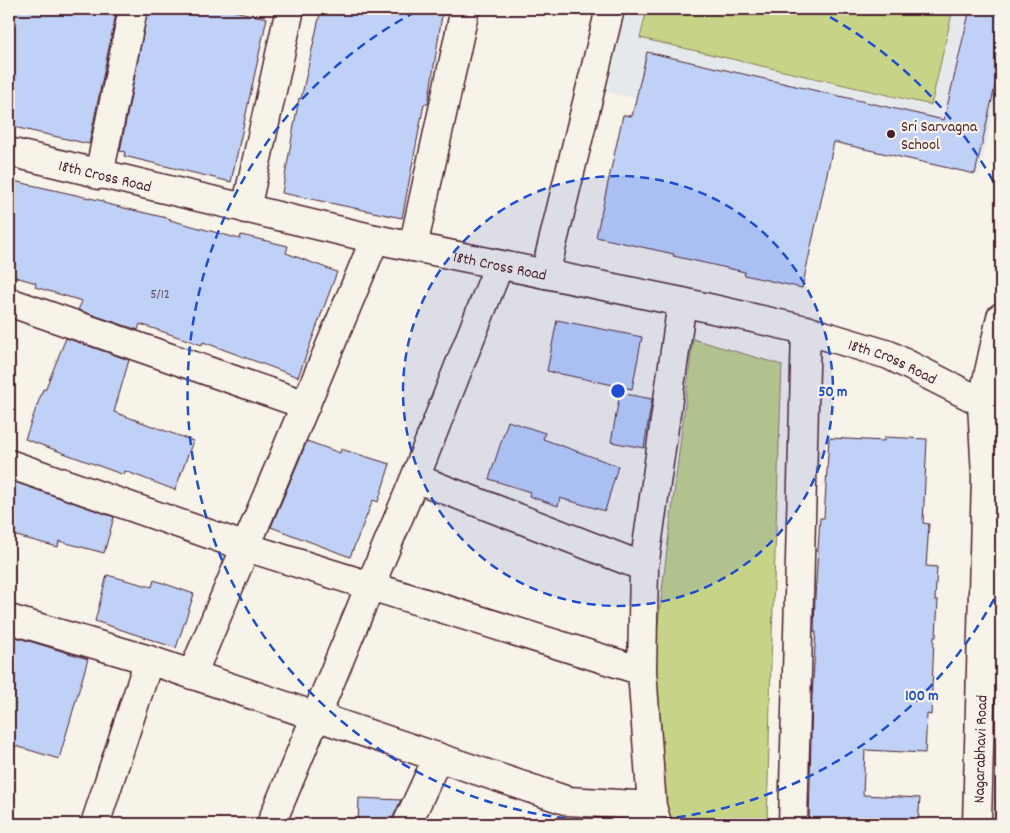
<svg xmlns="http://www.w3.org/2000/svg" width="1010" height="833" font-family="Dekko,sans-serif">
<style>
.built{fill:#e6e9ec}
.green{fill:#c7d386;stroke:#887958}
.building{fill:#bfd1f6;stroke:#4a1f2b}
.lines{fill:none;stroke-linecap:round;stroke-linejoin:round}
.street-casing{stroke:#4a1f2b;stroke-width:31}
.secondary-casing{stroke:#4a1f2b;stroke-width:31}
.street{stroke:#f7f3e8;stroke-width:28}
.secondary{stroke:#f7f3e8;stroke-width:28}
.ring{fill:none;stroke:#1d4ed8;stroke-width:2.5;stroke-dasharray:9 6}
.poi-dot{fill:#4a1f2b;stroke:#f7f3e8;stroke-width:2}
.labels{text-anchor:middle;stroke-width:4.5;stroke-linejoin:round;paint-order:stroke}
.number-label{font-size:14px;fill:#674c5e}
.poi-label{font-size:16px;fill:#4a1f2b;stroke:#f7f3e8;text-anchor:start}
.street-label{font-size:16px;fill:#4a1f2b;stroke:#f7f3e8}
.centre{fill:#1d4ed8;stroke:#f7f3e8;stroke-width:2.5}
.ring-label{font-size:15px;text-anchor:middle;font-weight:bold;fill:#1d4ed8;stroke:#f7f3e8;stroke-width:4.5;stroke-linejoin:round;paint-order:stroke}
</style>
<rect width="100%" height="100%" fill="#f7f3e8"/>
<filter id="ink" filterUnits="userSpaceOnUse"><feTurbulence type="fractalNoise" baseFrequency=".02" numOctaves="2"/><feDisplacementMap in="SourceGraphic" scale="10" xChannelSelector="R" yChannelSelector="G"/><feConvolveMatrix kernelMatrix="1 2 1 2 8 2 1 2 1" color-interpolation-filters="sRGB"/></filter>
<g filter="url(#ink)">
<path class="built" d="M626 9H1001V76L979 176 607 92Z"/>
<path class="green" d="M647 9H953L931 105 640 38Z
M693 339 782 365 771 663 767 824H665L654 655Z"/>
<path class="building" d="M9 9H117L89 144 9 126Z
M148 9H224L267 18 231 182 124 156 125 152 120 151Z
M321 9H443L428 104H424L402 218 282 193 299 98 301 99Z
M970 9H1001V60L975 174 834 142 802 288 744 275 745 272 673 256 674 254 596 237 623 115 632 116 647 52 944 120Z
M9 180 103 201V203L171 219 170 220 240 239 241 235 288 246 286 253 337 272 298 377 203 342 202 345 140 324 138 330 78 310 82 301 35 287 36 283 9 275Z
M557 320 642 337 632 389 547 371Z
M66 338 129 360 114 412 193 441 175 490 125 471 124 475 25 439 43 389 45 390Z
M620 393 652 399 644 448 611 442Z
M508 421 545 433 543 439 618 466 605 511 560 498 558 506 529 496 530 492 489 479Z
M884 437 927 439 923 523 929 524 926 566 937 567 935 600H938L936 637H934L931 715 927 714 925 753 865 750 863 795 920 798 918 824H809L812 696 816 632H814L815 597 820 518H824L829 438 884 441Z
M307 441 340 453 341 449 390 464 378 502 373 500 350 557 271 527Z
M9 480 114 517 104 553 59 541 58 547 9 534Z
M107 575 152 587 154 580 194 594 176 648 95 621Z
M9 635 88 659 59 759 9 744Z
M359 798 401 800 393 817 392 824H358Z"/>
<g class="lines">
<defs>
<path id="street" d="M99 175 133 9
M246 209 290 9
M413 247 465 9
M545 274 610 9
M9 302 306 405
M9 464 246 547 642 671
M415 478 644 567
M9 619 149 660
M192 675 375 239
M981 683 1001 685
M657 823 652 806 642 671 644 567 682 302
M95 824 149 660 568 801 652 806
M271 824 415 478 499 265
M407 824 438 757
M793 824 806 330"/>
<g id="secondary">
<path id="s1" d="M9 152 375 239 682 302 806 330 889 355 1001 412"/>
<path id="s2" d="M977 824 986 476 982 404 1001 317"/>
</g>
</defs>
<use href="#street" class="street-casing"/>
<use href="#secondary" class="secondary-casing"/>
<use href="#street" class="street"/>
<use href="#secondary" class="secondary"/>
</g>
</g>
<circle cx="618" cy="391" r="215" fill="#1d4ed8" fill-opacity=".12"/>
<g class="ring">
<circle cx="618" cy="391" r="215"/>
<path d="M1001 586A430 430 0 1 1 419 10M817 10A430 430 0 0 1 1001 196"/>
</g>
<circle class="poi-dot" cx="891" cy="134" r="5"/>
<g class="labels">
<g class="number-label">
<text x="160" y="298">5/12</text>
</g>
<g class="poi-label">
<text x="901" y="131">Sri Sarvagna<tspan x="901" dy="18">School</tspan></text>
</g>
<g class="street-label">
<text dy="6" stroke="none"><textPath href="#s1" startOffset="99">18th Cross Road</textPath></text>
<text dy="6" stroke="none"><textPath href="#s1" startOffset="504">18th Cross Road</textPath></text>
<text dy="6" stroke="none"><textPath href="#s1" startOffset="909">18th Cross Road</textPath></text>
<text dy="6" stroke="none"><textPath href="#s2" startOffset="75">Nagarabhavi Road</textPath></text>
</g>
</g>
<circle cx="618" cy="391" r="8" class="centre"/>
<g class="ring-label">
<text x="833" y="396">50 m</text>
<text x="922" y="700">100 m</text>
</g>
<rect width="1010" height="833" fill="none" stroke="#f7f3e8" stroke-width="30"/>
<rect x="15" y="15" width="980" height="803" fill="none" stroke="#4a1f2b" stroke-width="2" filter="url(#ink)"/>
</svg>
